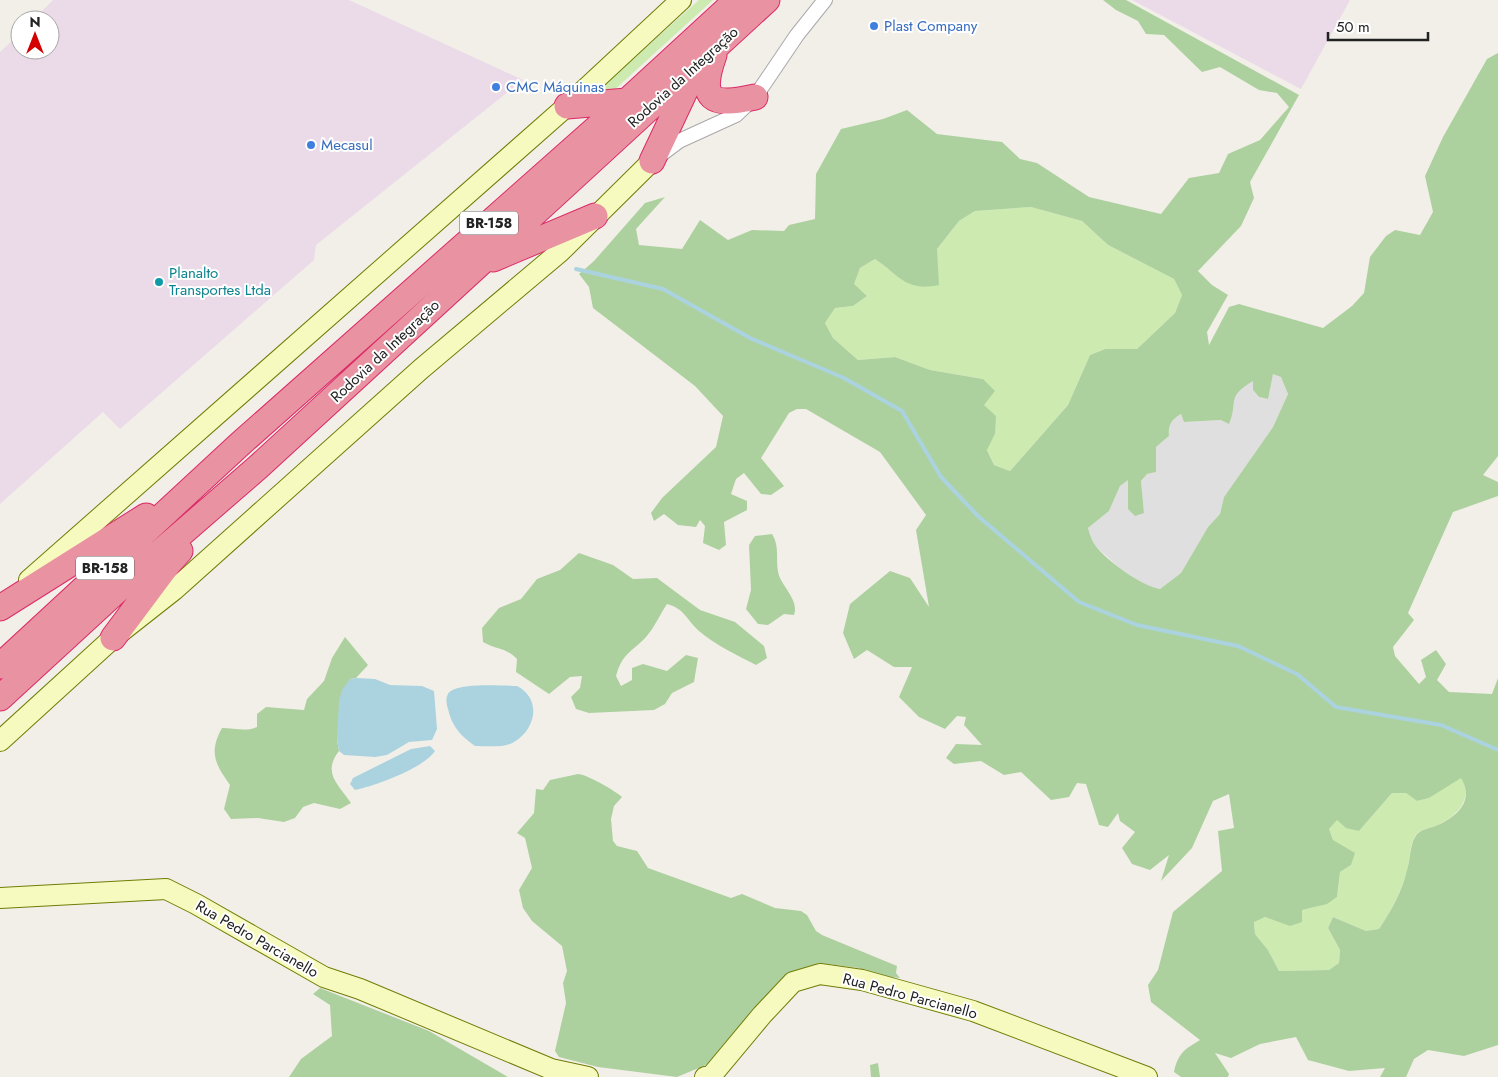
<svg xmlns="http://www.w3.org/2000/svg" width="1498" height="1077" font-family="Jost,sans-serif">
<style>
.residential{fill:#e0dfdf}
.industrial{fill:#ebdbe8}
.grass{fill:#cdebb0}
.forest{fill:#add19e;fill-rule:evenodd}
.water{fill:#aad3df}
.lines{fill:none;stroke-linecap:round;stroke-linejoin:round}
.stream{stroke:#aad3df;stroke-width:4}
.street-casing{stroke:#a9a9a9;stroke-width:16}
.secondary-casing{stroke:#707d05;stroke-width:22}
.highway-casing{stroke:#dc2a67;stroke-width:27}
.street{stroke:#fff;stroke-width:14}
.secondary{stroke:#f7fabf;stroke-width:20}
.highway{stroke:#e892a2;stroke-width:25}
.shop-dot{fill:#3f7fe0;stroke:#fff;stroke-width:2}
.culture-dot{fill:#0f9aa8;stroke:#fff;stroke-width:2}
.labels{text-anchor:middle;stroke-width:4;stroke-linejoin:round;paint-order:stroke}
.shield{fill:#fff;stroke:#646464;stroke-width:1}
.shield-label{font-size:14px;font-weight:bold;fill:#222}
.shop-label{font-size:15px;fill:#366cbe;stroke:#fff;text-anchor:start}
.street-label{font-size:15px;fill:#222;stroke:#fff}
.culture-label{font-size:15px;fill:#0d838f;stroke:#fff;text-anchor:start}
</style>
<rect width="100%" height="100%" fill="#f2efe9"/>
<path class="residential" d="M1273 373 1281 377 1288 394 1273 427 1224 497 1220 514 1208 527 1181 573 1160 589 1151 588 1121 569 1093 544 1088 528 1109 511 1120 486 1128 479 1144 513 1141 481 1147 474 1155 472 1156 447 1169 436V426L1174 419 1181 414 1184 422 1221 420 1232 415V398L1238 390 1253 381V390L1259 397 1267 399Z"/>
<path class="industrial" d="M53 0H349L523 80 316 245 314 260 120 429 103 412 0 504V52L20 33V50H50V20H33Z
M1132 0H1350L1301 89Z"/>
<path class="grass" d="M699 0H713L612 92 592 96Z
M1031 207 1082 221 1108 245 1174 279 1182 295 1175 313 1137 349H1105L1090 355 1068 405 1010 471 994 465 987 449 995 434 984 405 983 379 930 370 895 357 858 360 833 338 825 323 835 308 853 306 867 296 853 284 860 268 875 259 904 281 937 249 959 221 975 211Z
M1461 777C1473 799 1459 814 1438 825 1431 829 1420 828 1415 836 1409 846 1410 863 1406 874 1400 894 1391 911 1379 929L1366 931 1333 917 1328 928 1340 950 1339 963 1329 970 1279 971 1268 950 1255 934 1254 921C1281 910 1313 913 1337 897L1340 872 1351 865 1333 840 1329 829 1337 819 1359 831 1392 793H1406L1417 801 1429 798Z"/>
<path class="forest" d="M1103 0H1126L1299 95 1250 182 1254 198 1241 226 1198 271 1212 285 1228 295 1207 332 1209 345 1229 307 1239 304 1323 328 1352 306 1364 293 1370 257 1386 236 1395 230 1420 235 1433 212 1425 176 1443 137 1487 59 1498 53V456L1483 475 1498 482V496L1453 512 1408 613 1414 620 1393 647 1395 656 1419 684 1426 677 1421 660 1436 650 1446 664 1437 680 1449 692 1492 694 1498 678V1045L1464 1056 1428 1050 1414 1059 1406 1077H1380L1385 1068 1349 1071 1308 1060 1296 1037 1260 1044 1231 1058 1215 1053 1229 1074 1228 1077H1181L1174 1072C1178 1053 1185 1049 1200 1040L1151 1002 1148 985 1158 970 1173 912 1222 871 1218 831 1234 828 1229 794 1213 801 1192 848 1161 881 1169 855 1150 870 1132 864 1122 848 1135 832 1120 821 1118 813 1108 827 1099 825 1086 784 1077 783 1069 797 1051 800 1021 772 1004 775 981 761 954 764 946 758 956 744 982 745 964 725 966 717 957 716 945 729 919 717 899 697 912 667H894L867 650 854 659 843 633 850 604 890 571 910 578 929 607 916 530 926 515 880 452 806 409H797L789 413 761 458 784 486 771 495 761 494 744 473 736 479 731 494 747 501V510L724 522 726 545 719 550 703 543 705 526 700 520 696 527 678 525 664 514 654 521 651 513 662 498 716 447 723 416 695 386 593 308 589 287 579 274 594 261 645 203 665 197 636 229 639 245 682 249 700 220 728 240 752 230 784 231 789 225 815 219 816 174 841 129 883 119 907 110 937 134 1002 142 1020 159 1037 163 1089 197 1161 214 1189 178 1219 173 1228 154 1260 140 1289 107 1277 93 1259 90 1220 67 1202 72 1164 35 1146 34 1138 21 1116 10ZM1031 207 1082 221 1108 245 1174 279 1182 295 1175 313 1137 349H1105L1090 355 1068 405 1010 471 994 465 987 450 995 434 996 416 984 405 995 391 983 379 930 370 895 357 858 360 833 338 825 323 835 308 853 306 867 296 854 284 860 268 875 259C900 276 906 292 939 285L937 249 959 221 975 211ZM1273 374 1281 377 1288 394 1273 427 1224 497 1220 514 1208 527 1181 573 1160 589C1143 587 1101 557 1093 542 1091 538 1089 532 1088 528L1109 511 1120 486 1128 480V509L1135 516 1144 513 1141 481 1147 474 1156 472V447L1169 436C1168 425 1171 420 1181 414L1184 422 1221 420 1229 424C1239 400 1225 398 1253 381V390L1259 397 1268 399ZM1461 778C1474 800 1459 815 1438 825 1430 829 1420 828 1415 837 1410 845 1410 861 1407 870 1402 892 1391 911 1379 929L1366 931 1333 917 1328 928 1340 950 1339 963 1329 970 1279 971 1268 950 1255 934 1254 922 1265 917 1290 926 1302 922V910L1327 904 1337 897 1340 872 1351 865 1355 853 1333 840 1329 829 1337 820 1346 828 1359 831 1392 793H1406L1417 801 1429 798Z
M772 534C781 548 774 563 780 578 785 589 799 602 794 615L784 614 768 625 758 624 746 609 751 590 749 545 755 536Z
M579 553 613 565 633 579 657 578 700 610 735 622 764 646 767 658 756 665C737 655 715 645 699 631 686 619 685 609 667 604 660 614 655 627 646 637 632 652 622 653 616 676L621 686 632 680V668L643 664 667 671 686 655 698 658 694 682 672 693 665 704 654 710 589 713 576 709 571 697 580 688 582 676 570 677 549 694 516 672 517 659C505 647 497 650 483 642L482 628 499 608 521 599 537 579 560 570Z
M345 637 368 665 356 678 350 679 337 740 339 751C322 773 338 784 351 803L340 809 314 803 303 807 295 818 284 822 258 818 231 819 224 809 230 785C216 765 208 753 222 728 235 728 245 732 257 727V714L266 707 304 710 307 699 324 681 332 658Z
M578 774C586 774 616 791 622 797L614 806 611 819 613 841 617 846 637 851 648 868 731 898 742 894 775 908 801 911 807 915 816 931 822 935 897 966 896 973 900 978 874 975 859 968 819 963 789 978 724 1052 706 1065 677 1077 598 1067 559 1057 555 1051 566 1003 563 983 567 971 562 946 532 921 523 908 519 890 532 868 525 838 517 833 534 813 536 789 543 790 550 780Z
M320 988 429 1031 508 1077H289L301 1059 332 1036 330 1005 313 994Z
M878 1063 880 1077H871L870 1065Z"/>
<path class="water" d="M356 678 375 679 390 685 422 686 434 691 437 729 432 740 409 742 387 755 375 757 344 755 339 751 337 740 339 701 342 690 350 679Z
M517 686C542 699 536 729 514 742 505 748 486 746 475 746 461 736 452 727 448 709 447 705 445 699 448 694 455 682 503 686 517 686Z
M430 746 435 751C424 768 375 786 355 790L350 784 353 778 411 749Z"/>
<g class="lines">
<path class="stream" d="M576 269 663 289 750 338 844 378 902 411 941 477 979 517 1079 602 1137 625 1238 646 1297 674 1336 707 1441 725 1498 750"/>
<defs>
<path id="street" d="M659 156 679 141 736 115 755 97 797 35 825 0"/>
<path id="secondary" d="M29 580 567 106 681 0
M0 741 113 638 174 590 421 369 561 251 652 161
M0 898 166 889 196 904 324 977 360 989 551 1069 588 1077
M705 1077 712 1075 762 1015 793 982 820 974 862 980 973 1011 1147 1077"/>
<path id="highway" d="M714 55C698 100 711 107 755 97
M567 106 627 101
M652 161 694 72
M493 259 595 216
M0 608 146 516
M113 638 169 563 180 551
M0 666 240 444 627 101 737 0
M0 698 136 573 257 468 767 0"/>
</defs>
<use href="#street" class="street-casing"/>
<use href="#secondary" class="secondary-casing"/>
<use href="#highway" class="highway-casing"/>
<use href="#street" class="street"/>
<use href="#secondary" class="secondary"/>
<use href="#highway" class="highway"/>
</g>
<g class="shop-dot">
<circle cx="874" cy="26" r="5"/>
<circle cx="496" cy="87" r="5"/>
<circle cx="311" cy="145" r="5"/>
</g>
<circle class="culture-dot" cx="159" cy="282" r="5"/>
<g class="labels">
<g class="shield">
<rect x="460" y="211.5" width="58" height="23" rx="4"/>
<rect x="76" y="556.5" width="58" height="23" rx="4"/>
</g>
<g class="shield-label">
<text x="489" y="228">BR-158</text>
<text x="105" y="573">BR-158</text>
</g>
<g class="shop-label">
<text x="884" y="31">Plast Company</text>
<text x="506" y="92">CMC Máquinas</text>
<text x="321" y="150">Mecasul</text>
</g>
<g class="street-label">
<text transform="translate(683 77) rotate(-42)" y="5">Rodovia da Integração</text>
<text transform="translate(385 351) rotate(-43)" y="5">Rodovia da Integração</text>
<text transform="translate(257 939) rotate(30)" y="5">Rua Pedro Parcianello</text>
<text transform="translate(910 996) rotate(15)" y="5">Rua Pedro Parcianello</text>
</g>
<g class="culture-label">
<text x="169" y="278">Planalto<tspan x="169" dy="17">Transportes Ltda</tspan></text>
</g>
</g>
<g transform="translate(35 35)"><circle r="24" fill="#ffffff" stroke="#a7a7a7"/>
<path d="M0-4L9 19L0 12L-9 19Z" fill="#d40000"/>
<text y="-8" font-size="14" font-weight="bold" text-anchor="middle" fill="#222222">N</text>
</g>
<path d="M1328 32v8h100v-8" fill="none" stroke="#222222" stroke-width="2.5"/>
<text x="1336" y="32" font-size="15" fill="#222222" stroke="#ffffff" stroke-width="4" paint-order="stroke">50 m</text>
</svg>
